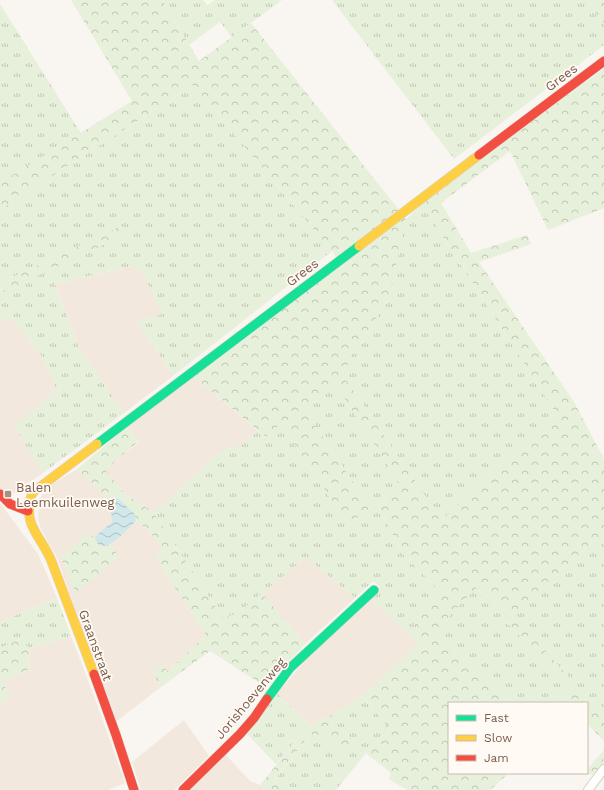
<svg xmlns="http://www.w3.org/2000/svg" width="604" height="790" font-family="'Work Sans',sans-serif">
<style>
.residential{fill:#f2e8de}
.grass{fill:url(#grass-tufts)}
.forest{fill:url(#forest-crowns)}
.water{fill:url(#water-waves)}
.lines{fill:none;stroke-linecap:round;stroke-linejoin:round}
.street-casing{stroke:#d7d1cb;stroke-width:10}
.fast-casing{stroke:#d9d2cb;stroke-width:10}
.slow-casing{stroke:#d9d2cb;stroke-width:10}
.jam-casing{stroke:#d9d2cb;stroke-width:10}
.street{stroke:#fefefd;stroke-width:8}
.fast{stroke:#16e098;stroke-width:9}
.slow{stroke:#ffcf43;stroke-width:9}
.jam{stroke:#f24e42;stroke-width:9}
.poi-dot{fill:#a69286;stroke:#fffaf3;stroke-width:1.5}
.labels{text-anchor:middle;stroke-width:3.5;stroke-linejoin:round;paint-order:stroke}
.street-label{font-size:13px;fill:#7a5c4d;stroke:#fffaf3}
.poi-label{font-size:13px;fill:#7a5c4d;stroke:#fffaf3;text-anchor:start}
</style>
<defs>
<pattern id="grass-tufts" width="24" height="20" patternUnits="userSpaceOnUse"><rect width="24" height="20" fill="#e7f0db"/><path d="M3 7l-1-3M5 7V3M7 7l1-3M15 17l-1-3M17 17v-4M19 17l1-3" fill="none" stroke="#c0c6b4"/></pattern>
<pattern id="forest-crowns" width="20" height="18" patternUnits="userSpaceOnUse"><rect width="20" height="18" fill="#e7f0db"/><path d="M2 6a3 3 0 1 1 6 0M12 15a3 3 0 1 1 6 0" fill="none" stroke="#c0c6b4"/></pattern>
<pattern id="water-waves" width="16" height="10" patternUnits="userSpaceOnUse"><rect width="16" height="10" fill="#d0e8ea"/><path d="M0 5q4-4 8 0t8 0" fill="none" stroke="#aebfc0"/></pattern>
</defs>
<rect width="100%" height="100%" fill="#f9f5f0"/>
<path class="residential" d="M132 266 143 273 163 314 137 322 173 376 124 413 79 348 55 284Z
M12 319 40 353 58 390 15 426 43 473 8 497 0 490V320Z
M193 376 257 430 243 444 221 452 154 513 143 505 126 495 105 470 139 442 127 427Z
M77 469 109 498 148 530 163 548 156 559 206 635 168 671 152 672 161 687 117 721 83 633 58 560 41 529 38 519 40 498 48 487Z
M0 503 38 554 57 598 0 622Z
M306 557 355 598 305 644 262 593Z
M369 597 419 644 362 696 327 718 311 726 277 693 326 637Z
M71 636 98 707 125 783 108 790H0V703L10 698 1 682 30 669 29 649Z
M184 720 209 756 174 790H141L132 762Z
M225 754 250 781 260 785 267 790H190Z"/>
<path class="grass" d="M162 0H203L207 5 215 0H282L232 37 220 22 189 45Z
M332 0H587L604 24V45L454 159Z
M0 4 81 133 0 183Z
M193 85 332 251 173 376 137 322 162 314 143 273 131 266 55 284 79 348 124 413 43 473 14 426 57 390 40 353 12 319 0 320V287L2 292 123 235 118 228 0 283V210Z
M422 204 556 413 442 521 342 374 389 298 406 219Z
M335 384 398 481 378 507 403 554 439 590 415 619 419 644 369 597 380 587 373 581 355 598 306 557 237 614 223 618 154 513 221 451 243 444 257 430 266 437 281 424 348 525 370 508 305 410Z
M604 532V716L512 615 505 621 571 688 554 703H509L436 630 475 588 512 614Z
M57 598 71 636 29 649 21 639 0 648V622Z
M277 693 311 726 298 738 276 764 247 734Z
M362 696 390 729 366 753 336 790H288L274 781 310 734 329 740 346 750 354 740 327 718Z"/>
<path class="forest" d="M71 0H162L199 61 251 23 406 219 389 298 342 374 442 520 556 413 422 204 604 68V208L548 230 510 151 441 203 471 253 527 235 531 244 479 262 574 402 604 459V532L512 614 604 716V741L587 724V703H554L570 688 505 621 511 614 476 588 436 630 509 703H449V773H509L490 790H407L389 779 391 773 366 753 390 729 362 696 419 644 415 619 439 590 403 554 378 507 398 481 335 384 305 410 370 508 348 525 281 424 266 437 193 376 341 264 332 251 193 85 0 210V183L132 101Z
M587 0H604V24Z
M119 227 123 236 3 292 0 287V283Z
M127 427 139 441 105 470 126 495 143 505 154 513 223 618 237 614 262 593 305 644 266 687 210 651 161 687 152 672 160 665 168 671 206 635 156 559 163 548 148 530 136 521 134 513 118 498 113 497 109 499 77 469Z
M86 534 95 537 96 542 103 547 111 544 119 557 76 593 61 557Z
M21 639 29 649 30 669 2 682 10 698 0 703V648Z
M327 718 354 740 345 751 329 740 310 734 274 780 288 790H266L260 785 298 738 311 726Z
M604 750 603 776 583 773H587V769Z"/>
<path class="water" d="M113 497 118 498 134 513 136 521C128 528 100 562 95 537L112 522V517L107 503 109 499Z"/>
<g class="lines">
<defs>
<path id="street" d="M588 790 604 769"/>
<path id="fast" d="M97 444 359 246
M267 699 290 668 374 590"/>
<path id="slow" d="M359 246 479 155
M94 674 51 560C39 533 22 525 32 493L97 444"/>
<path id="jam" d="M479 155 604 61
M0 494 10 504 28 511
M94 674 116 735 134 790
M183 790 240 734 254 718 267 699"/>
</defs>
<use href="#street" class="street-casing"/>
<use href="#fast" class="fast-casing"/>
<use href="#slow" class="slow-casing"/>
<use href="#jam" class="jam-casing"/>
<use href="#street" class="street"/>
<use href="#fast" class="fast"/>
<use href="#slow" class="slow"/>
<use href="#jam" class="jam"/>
</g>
<rect class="poi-dot" x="4" y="490" width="8" height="8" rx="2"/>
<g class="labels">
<g class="street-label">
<text transform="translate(561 77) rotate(-37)" y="5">Grees</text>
<text transform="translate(302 272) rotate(-37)" y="5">Grees</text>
<text transform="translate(96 645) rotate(70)" y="5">Graanstraat</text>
<text transform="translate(250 698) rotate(-50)" y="5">Jorishoevenweg</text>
</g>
<g class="poi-label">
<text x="16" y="492">Balen<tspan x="16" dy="15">Leemkuilenweg</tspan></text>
</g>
</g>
<rect x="448" y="702" width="140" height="72" fill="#fffaf3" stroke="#cabbb1"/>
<rect x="456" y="715" width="20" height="6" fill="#16e098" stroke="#cabbb1"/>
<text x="484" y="722" font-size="12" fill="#7a5c4d">Fast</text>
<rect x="456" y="735" width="20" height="6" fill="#ffcf43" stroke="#cabbb1"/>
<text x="484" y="742" font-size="12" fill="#7a5c4d">Slow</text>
<rect x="456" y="755" width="20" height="6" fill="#f24e42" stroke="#cabbb1"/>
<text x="484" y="762" font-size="12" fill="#7a5c4d">Jam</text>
</svg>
